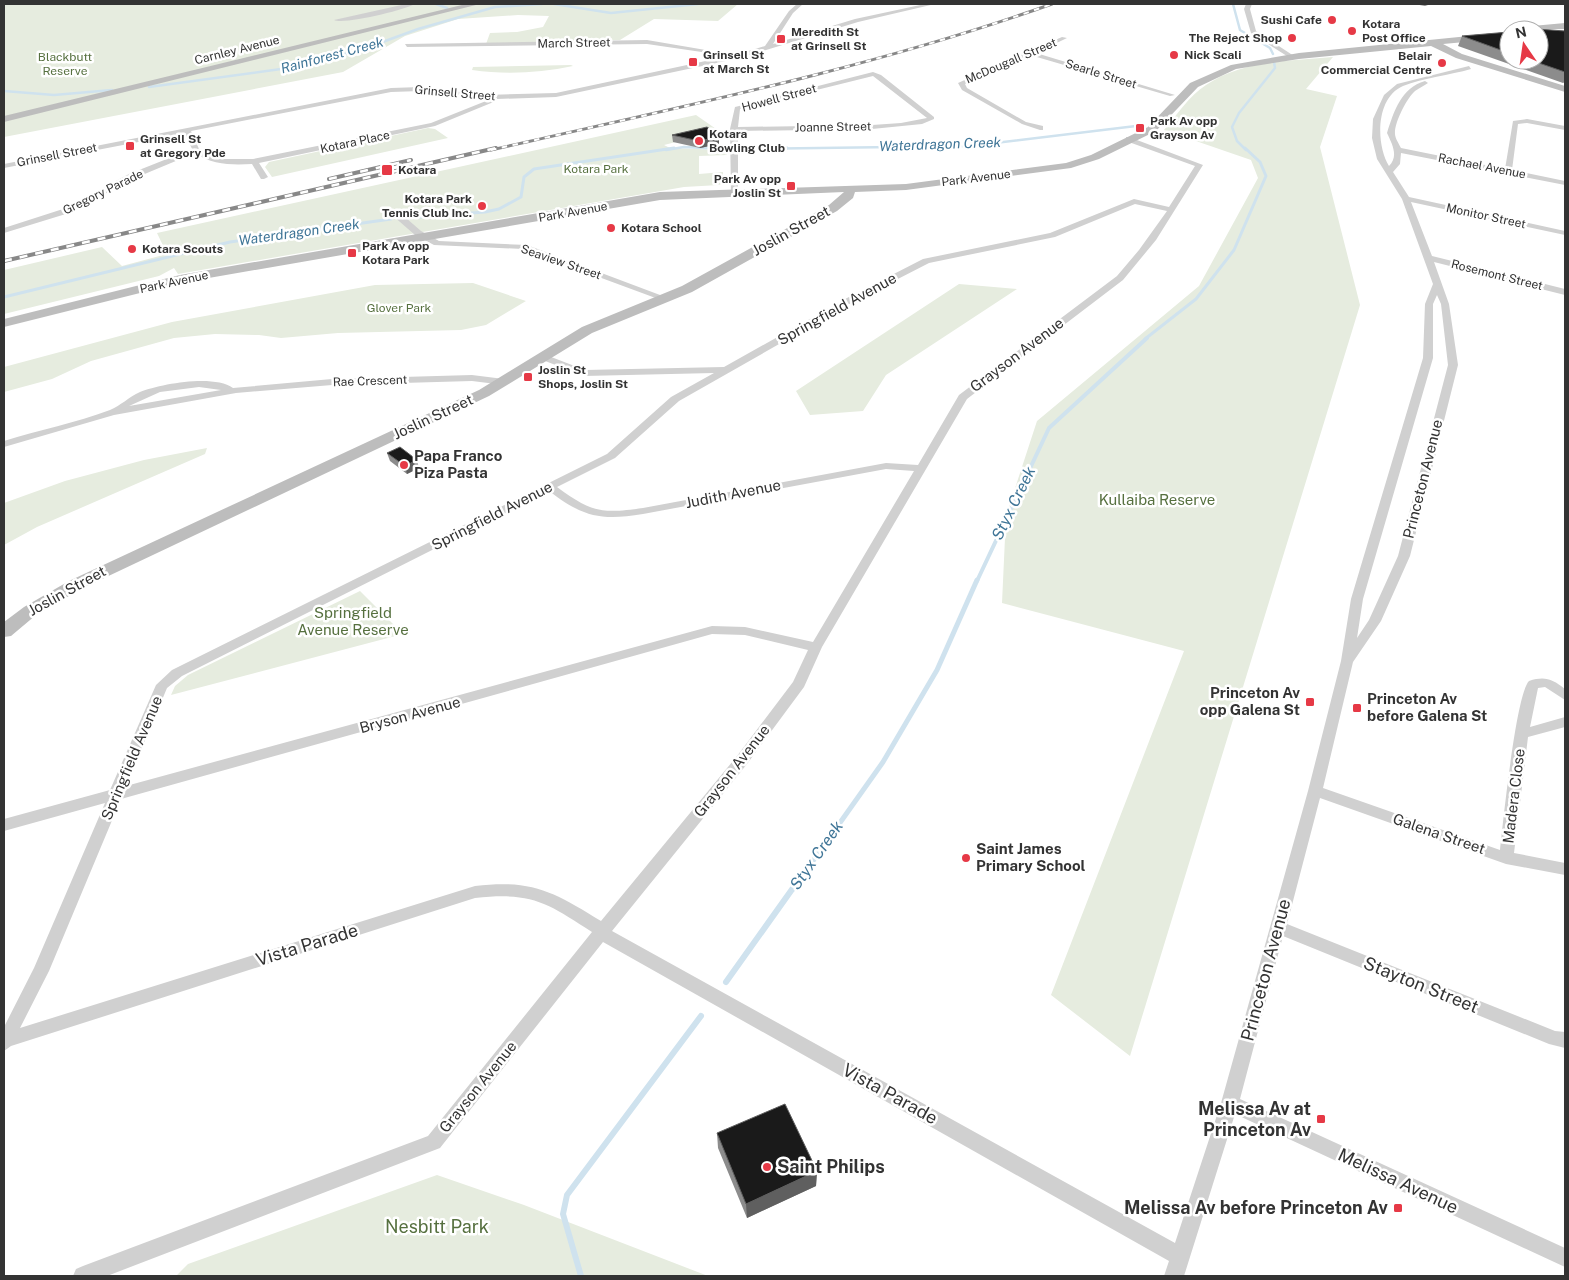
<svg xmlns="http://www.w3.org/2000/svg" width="1569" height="1280" font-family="'Public Sans',sans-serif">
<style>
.green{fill:#e6ecdf}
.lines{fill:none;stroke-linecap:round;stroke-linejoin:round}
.stream-far4{stroke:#cfe2ee;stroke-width:2.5}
.stream-far3{stroke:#cfe2ee;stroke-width:3}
.stream-far2{stroke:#cfe2ee;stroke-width:4}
.stream-far1{stroke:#cfe2ee;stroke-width:5}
.stream{stroke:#cfe2ee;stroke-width:6}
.street{fill:#d0d0d0;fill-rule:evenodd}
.secondary{fill:#bdbdbd;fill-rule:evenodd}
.rail-far1-casing{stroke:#888;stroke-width:3}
.rail-casing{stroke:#888;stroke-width:4}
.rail-far1{stroke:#fff;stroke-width:2;stroke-dasharray:5.5;stroke-linecap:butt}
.rail{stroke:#fff;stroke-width:2.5;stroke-dasharray:8;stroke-linecap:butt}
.wall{fill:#8c8c8c}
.shaded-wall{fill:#5f5f5f}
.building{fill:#1a1a1a;stroke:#5f5f5f}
.poi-dot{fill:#e63946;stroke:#fff;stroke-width:2}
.labels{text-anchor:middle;stroke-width:5;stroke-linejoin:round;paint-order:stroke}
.far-poi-label{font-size:12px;font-weight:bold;fill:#333;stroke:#fff;text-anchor:start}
.far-street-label{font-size:12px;fill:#333;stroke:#fff}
.far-park-label{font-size:12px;fill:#56703f;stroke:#fff}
.far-water-label{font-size:14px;font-style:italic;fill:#3f7597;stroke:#fff}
.street-label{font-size:15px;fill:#333;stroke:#fff}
.poi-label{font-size:15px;font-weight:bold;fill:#333;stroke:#fff;text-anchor:start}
.park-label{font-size:15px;fill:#56703f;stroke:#fff}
.water-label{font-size:16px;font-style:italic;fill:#3f7597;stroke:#fff}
.near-street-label{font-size:18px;fill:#333;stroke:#fff}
.near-poi-label{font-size:18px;font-weight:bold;fill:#333;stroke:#fff;text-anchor:end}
.near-park-label{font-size:18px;fill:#56703f;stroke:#fff}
</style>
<rect width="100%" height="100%" fill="#fff"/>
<path class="green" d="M4 4H738L718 21 654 19 620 40 486 44 490 33 517 32 543 27 549 16 518 15 458 19 405 36 343 72 4 137Z
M1333 57 1306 89 1337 96 1320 147 1360 305 1130 1056 1051 995 1184 651 1002 603 1006 516 1037 421 1199 286 1258 178 1251 160 1164 130C1177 115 1189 96 1206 85 1242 60 1291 61 1333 57Z
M571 65 573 66C539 73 506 75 472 70L473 67Z
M696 115 719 131 664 145 670 148 726 150 727 155 699 156V174L723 172V183L719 185 684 187 178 274 174 268 159 276 4 314V270L102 247 122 266 167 254 157 233Z
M428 128 435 129 448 138 272 177 265 167 269 162Z
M473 283 526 301 486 325 461 330 338 333 281 338 259 335 215 334 174 338 91 361 52 379 4 392V367L172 322 375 285Z
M959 284 1017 289 886 375 863 411 810 415 796 391Z
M207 448 205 454 37 527 4 545V503L65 481 144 460Z
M360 591 403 634 171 695 175 686 188 675Z
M437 1175 524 1205 708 1276H176L188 1264Z"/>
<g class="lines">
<path class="stream-far4" d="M436 4 447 8
M554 4 611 13 698 4
M1233 4 1240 30 1270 48 1273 54
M149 87 281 69 358 51 418 29 495 7 542 4
M4 91 54 95 112 90
M743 149 970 146 1136 126
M666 150 684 147 724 149
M1246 150 1237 141 1232 127 1239 113 1275 68 1274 62"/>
<path class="stream-far3" d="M712 148 724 149
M743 149 787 148
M406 218 485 212 499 209 521 197 524 177 534 169 674 148
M4 297 230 242 391 219
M1145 339 1196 299 1234 250 1266 176 1260 162 1245 148"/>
<path class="stream-far2" d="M977 581 1049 428 1147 338"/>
<path class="stream-far1" d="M793 889 883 762 937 670 977 580"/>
<path class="stream" d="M726 982 793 888
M581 1276 563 1214 567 1195 701 1016"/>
<path class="street" d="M406 4H415C404 10 344 25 334 20Z
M797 4H803L793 13 773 44 855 19 925 4H935L858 22 740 58 556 97 497 99 496 101 435 126 259 163 268 177 264 179H261L252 164C232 165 212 165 195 153L135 178 69 213 4 233V228L63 209 129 174 192 149 185 133 4 168V164L391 88 421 87 486 95 556 93 729 56 647 44 407 47 405 44 647 40 735 55 765 46 789 11ZM421 91 491 99 431 123 253 159H222L206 154 199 149 191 131 391 92Z
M1246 4H1252L1250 9 1256 31 1294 56V58H1290L1251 33 1244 9Z
M1062 37 1067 38 1036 53 1175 95 1170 96 1030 55 965 84 967 88 1026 122 1043 126V130H1040L1022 124 962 90 958 83Z
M1469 66 1471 69C1450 75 1423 78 1403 86 1375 98 1376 145 1389 166 1399 156 1392 144 1387 133 1394 111 1401 88 1425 81L1428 83C1424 86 1419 88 1415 91 1407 98 1394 123 1395 134 1395 138 1399 144 1401 148L1505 169 1513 121 1527 119 1565 126V130L1527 123 1518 124 1512 170 1565 181V185L1401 153 1400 164 1393 172 1409 197 1565 231V235L1411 202 1432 256 1565 289V295L1434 262 1449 304 1458 365 1410 556 1381 621 1353 662 1323 788 1500 850C1503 823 1516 694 1529 681 1545 676 1552 679 1565 689V700L1545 687 1538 688 1530 727 1565 717V727L1528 737 1514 853 1565 863V875L1506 864 1320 798 1287 924 1555 1031 1565 1032V1048L1549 1044 1283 936 1240 1099 1565 1248V1267L1235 1114 1184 1276H1164L1169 1261 603 942 440 1148 107 1276H73L76 1269 83 1266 428 1136 592 932C546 902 532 892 475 898L11 1046 4 1051V1027L34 968 105 803 4 831V819L110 790 156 685 172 670 607 454 671 397 714 373 584 376 540 359V355H546L585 370 724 367 847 298 923 259 1050 233 1134 199 1169 207 1195 166 1126 141V137H1129L1203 165 1156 240 1123 280 967 399 822 647 804 687 747 764 612 931 1175 1243 1221 1103 1308 791 1341 661 1351 599 1423 358 1425 304 1433 284 1402 199 1377 159 1372 138 1373 119 1384 95 1397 84ZM1135 204 1167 211 1139 250 1117 276 959 395 918 465 886 463 643 508C601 514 591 512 557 487L615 458 679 401 853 302 929 263 1055 237ZM1437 295 1441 304 1448 365 1398 556 1369 620 1357 638 1363 599 1433 358V304ZM886 469 914 471 813 642 745 627 712 626 126 786 167 688 182 676 549 491C583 517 601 521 643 514ZM712 634 745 635 808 650 793 682 737 756 601 921C554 892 532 879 475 886L20 1028 49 971 121 799Z
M873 72 881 75 934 117V119L922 124 872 129 738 131V192L731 194 730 129 735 107ZM873 76 927 118 901 123 872 125 738 127 740 109Z
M392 211H398L421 231 439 241 527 245 668 298 661 300 523 249 434 245 415 235 392 215Z
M472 375 504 379 509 382 504 385 472 381 332 385 236 393 114 415 4 447V441C39 430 76 423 110 410 120 406 129 397 140 392 160 384 214 374 233 388L332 379ZM199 387 221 390 129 406 160 392Z"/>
<path class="secondary" d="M466 4H480L4 122V116Z
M1565 23V29L1517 30 1522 27Z
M1509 32V38L1443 44 1462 54 1565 86V92L1456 58 1431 46 1299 59 1236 69 1198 87 1156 131 1099 159 1071 168 906 190 855 192 853 198 837 211 692 292 592 333 489 396 81 589 36 615 11 636 4 637V622L24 607 69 581 479 390 582 327 682 286 829 205 844 192 660 200 180 283 4 327V319L180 275 660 192 906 184 1066 163 1091 155 1148 127 1190 83 1231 65 1299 53Z"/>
<defs>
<path id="rail-far1" d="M491 150C680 107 869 69 1052 4"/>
<path id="rail" d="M329 179 411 160
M4 261 496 148"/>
</defs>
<use href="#rail-far1" class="rail-far1-casing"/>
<use href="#rail" class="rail-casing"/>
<use href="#rail-far1" class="rail-far1"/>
<use href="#rail" class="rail"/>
</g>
<path class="wall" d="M1414 4H1431L1425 6Z
M1565 31V82L1563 83 1458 46 1462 36 1509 32V60H1539Z
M672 135H719V144L700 148 673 142Z
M387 453 419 468 407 474 390 461Z
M717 1133 817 1171 816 1186 747 1218 718 1148Z"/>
<path class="shaded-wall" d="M719 135V144L700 148 699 141Z
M417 460 419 468 407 474 405 466Z
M817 1171 816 1186 747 1218 746 1204Z"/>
<path class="building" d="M1537 29 1565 31V72L1530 60H1539V30H1530Z
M1509 32V53L1462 36Z
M707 127 719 135H717L719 137 699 141 672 135Z
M400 447 417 460 405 466 387 453Z
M785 1104 817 1171 746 1204 717 1133Z"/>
<g class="poi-dot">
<circle cx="1332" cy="20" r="5"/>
<circle cx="1352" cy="31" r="5"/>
<circle cx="1292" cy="38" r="5"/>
<rect x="776" y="34" width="10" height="10" rx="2.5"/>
<circle cx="1174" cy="55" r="5"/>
<rect x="688" y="57" width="10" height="10" rx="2.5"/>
<circle cx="1442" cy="63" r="5"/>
<rect x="1135" y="123" width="10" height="10" rx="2.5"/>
<circle cx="699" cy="141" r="5"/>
<rect x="125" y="141" width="10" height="10" rx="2.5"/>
<rect x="381" y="164" width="12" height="12" rx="2.5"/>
<rect x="786" y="181" width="10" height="10" rx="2.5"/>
<circle cx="482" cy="206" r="5"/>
<circle cx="611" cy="228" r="5"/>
<circle cx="132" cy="249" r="5"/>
<rect x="347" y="248" width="10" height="10" rx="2.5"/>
<rect x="523" y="372" width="10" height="10" rx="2.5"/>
<circle cx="404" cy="465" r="5"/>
<rect x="1305" y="697" width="10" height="10" rx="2.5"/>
<rect x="1352" y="703" width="10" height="10" rx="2.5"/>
<circle cx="966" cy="858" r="5"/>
<rect x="1316" y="1114" width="10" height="10" rx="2.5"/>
<circle cx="767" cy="1167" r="5"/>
<rect x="1393" y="1203" width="10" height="10" rx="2.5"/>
</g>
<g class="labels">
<g class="far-poi-label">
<text x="1322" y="24" text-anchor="end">Sushi Cafe</text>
<text x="1362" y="28">Kotara<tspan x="1362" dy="14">Post Office</tspan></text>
<text x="791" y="36">Meredith St<tspan x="791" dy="14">at Grinsell St</tspan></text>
<text x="1282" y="42" text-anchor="end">The Reject Shop</text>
<text x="703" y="59">Grinsell St<tspan x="703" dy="14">at March St</tspan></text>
<text x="1184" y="59">Nick Scali</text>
<text x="1432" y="60" text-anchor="end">Belair<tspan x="1432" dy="14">Commercial Centre</tspan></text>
<text x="1150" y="125">Park Av opp<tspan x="1150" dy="14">Grayson Av</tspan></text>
<text x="709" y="138">Kotara<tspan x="709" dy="14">Bowling Club</tspan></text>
<text x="140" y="143">Grinsell St<tspan x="140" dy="14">at Gregory Pde</tspan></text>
<text x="398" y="174">Kotara</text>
<text x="781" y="183" text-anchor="end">Park Av opp<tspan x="781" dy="14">Joslin St</tspan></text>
<text x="472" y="203" text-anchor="end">Kotara Park<tspan x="472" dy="14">Tennis Club Inc.</tspan></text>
<text x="621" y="232">Kotara School</text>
<text x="362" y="250">Park Av opp<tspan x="362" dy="14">Kotara Park</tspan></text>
<text x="142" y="253">Kotara Scouts</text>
<text x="538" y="374">Joslin St<tspan x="538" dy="14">Shops, Joslin St</tspan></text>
</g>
<g class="far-street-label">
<text transform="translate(574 43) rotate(-1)" y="4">March Street</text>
<text transform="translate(237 50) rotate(-14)" y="4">Carnley Avenue</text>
<text transform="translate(1011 61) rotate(-23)" y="4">McDougall Street</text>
<text transform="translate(1101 74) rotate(17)" y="4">Searle Street</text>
<text transform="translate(455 93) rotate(5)" y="4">Grinsell Street</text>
<text transform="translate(779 98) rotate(-15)" y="4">Howell Street</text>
<text transform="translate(833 127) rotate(-1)" y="4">Joanne Street</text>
<text transform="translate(355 142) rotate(-12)" y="4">Kotara Place</text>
<text transform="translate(57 155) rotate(-11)" y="4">Grinsell Street</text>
<text transform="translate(1482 166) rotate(11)" y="4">Rachael Avenue</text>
<text transform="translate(976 178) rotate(-7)" y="4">Park Avenue</text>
<text transform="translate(103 192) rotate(-26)" y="4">Gregory Parade</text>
<text transform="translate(573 212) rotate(-10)" y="4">Park Avenue</text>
<text transform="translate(1486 216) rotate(12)" y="4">Monitor Street</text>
<text transform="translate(561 262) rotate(19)" y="4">Seaview Street</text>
<text transform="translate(1497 275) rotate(14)" y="4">Rosemont Street</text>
<text transform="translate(174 282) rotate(-12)" y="4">Park Avenue</text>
<text transform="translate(370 381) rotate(-2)" y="4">Rae Crescent</text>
</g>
<g class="far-park-label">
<text x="65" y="61">Blackbutt<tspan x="65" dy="14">Reserve</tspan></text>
<text x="596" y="173">Kotara Park</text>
<text x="399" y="312">Glover Park</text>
</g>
<g class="far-water-label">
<text transform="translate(332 55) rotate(-15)" y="5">Rainforest Creek</text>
<text transform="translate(940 144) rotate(-2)" y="5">Waterdragon Creek</text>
<text transform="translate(299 232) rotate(-8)" y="5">Waterdragon Creek</text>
</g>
<g class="street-label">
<text transform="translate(791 231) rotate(-29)" y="5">Joslin Street</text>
<text transform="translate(837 309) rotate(-29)" y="5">Springfield Avenue</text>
<text transform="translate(1017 355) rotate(-37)" y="5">Grayson Avenue</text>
<text transform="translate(433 417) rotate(-25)" y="5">Joslin Street</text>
<text transform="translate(1423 479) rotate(-76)" y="5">Princeton Avenue</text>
<text transform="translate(733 494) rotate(-11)" y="5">Judith Avenue</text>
<text transform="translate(492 516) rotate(-27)" y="5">Springfield Avenue</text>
<text transform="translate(67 591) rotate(-29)" y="5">Joslin Street</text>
<text transform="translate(410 715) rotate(-15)" y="5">Bryson Avenue</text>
<text transform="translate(132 758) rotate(-67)" y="5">Springfield Avenue</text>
<text transform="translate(732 771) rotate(-52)" y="5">Grayson Avenue</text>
<text transform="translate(1514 796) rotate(-83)" y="5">Madera Close</text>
<text transform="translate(1439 834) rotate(19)" y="5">Galena Street</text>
<text transform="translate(478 1087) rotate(-51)" y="5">Grayson Avenue</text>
</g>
<g class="poi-label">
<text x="414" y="461">Papa Franco<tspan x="414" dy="17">Piza Pasta</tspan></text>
<text x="1300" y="698" text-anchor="end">Princeton Av<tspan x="1300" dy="17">opp Galena St</tspan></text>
<text x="1367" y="704">Princeton Av<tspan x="1367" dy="17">before Galena St</tspan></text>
<text x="976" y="854">Saint James<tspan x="976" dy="17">Primary School</tspan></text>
</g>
<g class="park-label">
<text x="1157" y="505">Kullaiba Reserve</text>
<text x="353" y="618">Springfield<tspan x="353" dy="17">Avenue Reserve</tspan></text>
</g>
<g class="water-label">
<text transform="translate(1013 503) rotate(-64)" y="6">Styx Creek</text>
<text transform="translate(816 855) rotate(-55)" y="6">Styx Creek</text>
</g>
<g class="near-street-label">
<text transform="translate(307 945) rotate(-17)" y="6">Vista Parade</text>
<text transform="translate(1266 970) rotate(-75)" y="6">Princeton Avenue</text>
<text transform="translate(1421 985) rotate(22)" y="6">Stayton Street</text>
<text transform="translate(890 1094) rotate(29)" y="6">Vista Parade</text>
<text transform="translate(1398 1181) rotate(25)" y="6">Melissa Avenue</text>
</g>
<g class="near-poi-label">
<text x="1311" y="1115">Melissa Av at<tspan x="1311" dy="21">Princeton Av</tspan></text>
<text x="777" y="1173" text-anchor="start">Saint Philips</text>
<text x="1388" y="1214">Melissa Av before Princeton Av</text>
</g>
<g class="near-park-label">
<text x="437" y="1233">Nesbitt Park</text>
</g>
</g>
<rect width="1569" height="1280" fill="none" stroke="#333333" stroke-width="10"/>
<g transform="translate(1524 45) rotate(347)"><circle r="24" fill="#ffffff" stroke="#adadad"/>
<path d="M0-4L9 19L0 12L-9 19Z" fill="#e63946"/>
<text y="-8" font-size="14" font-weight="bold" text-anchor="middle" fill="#333333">N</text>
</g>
</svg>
